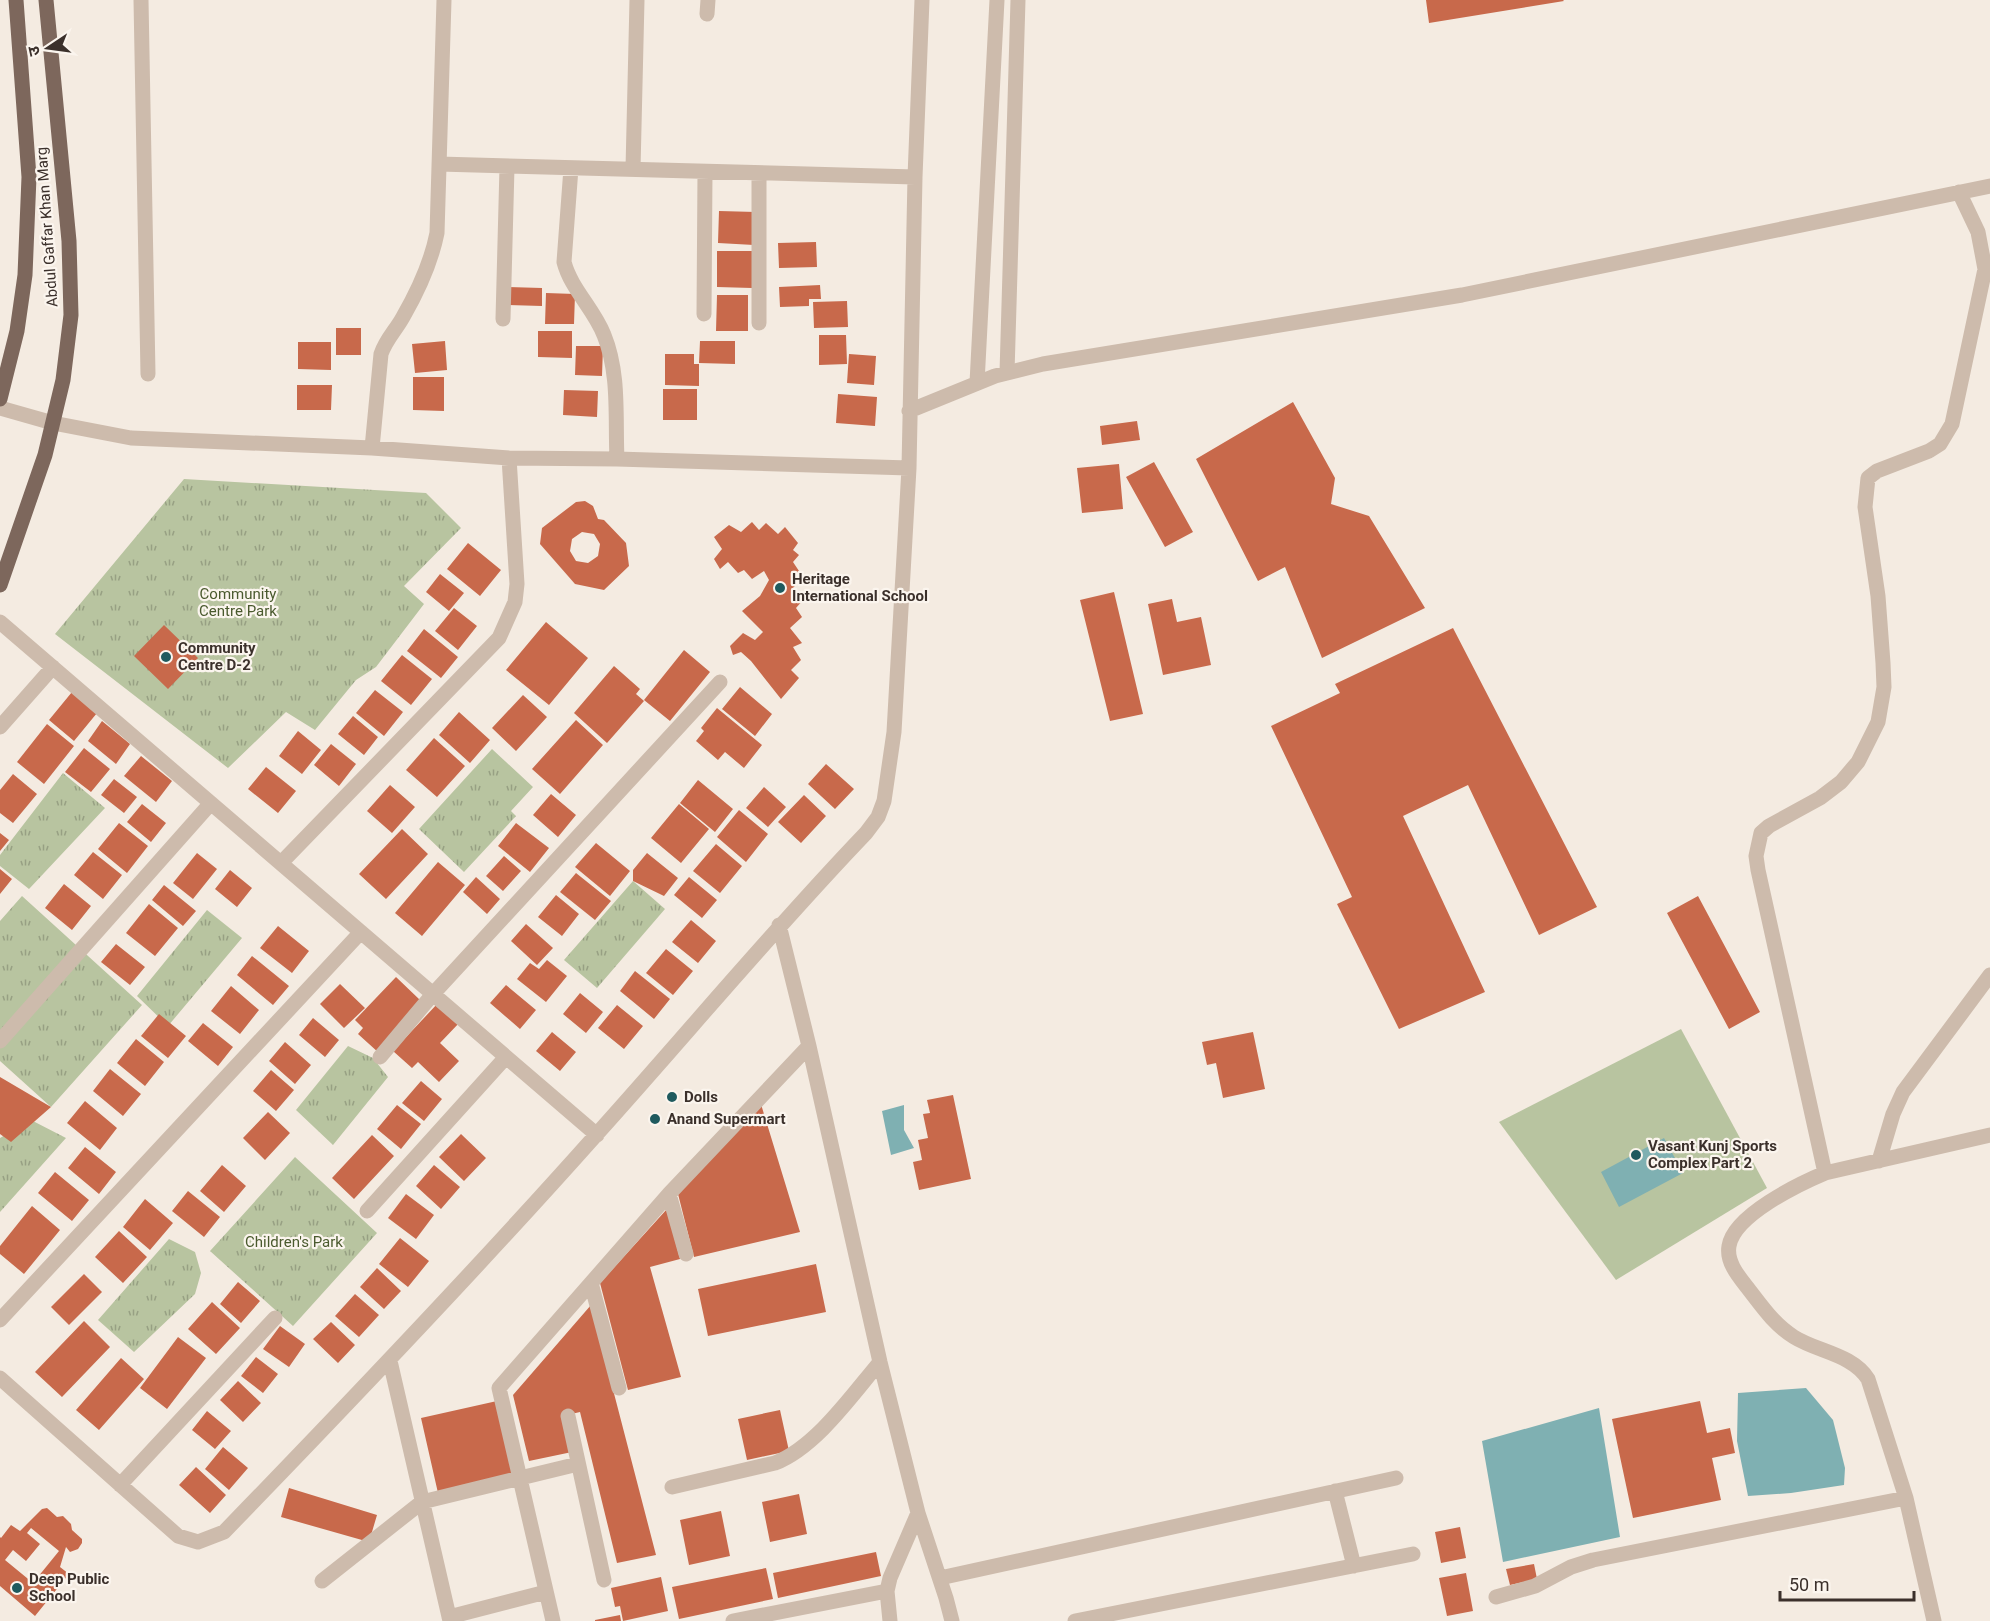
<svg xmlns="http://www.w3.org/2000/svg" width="1990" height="1621" font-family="Roboto,'Noto Sans Devanagari',sans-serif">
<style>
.grass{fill:#b8c4a0}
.park{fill:url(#park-tufts)}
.water{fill:#7fb0b2}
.building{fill:#c8694b;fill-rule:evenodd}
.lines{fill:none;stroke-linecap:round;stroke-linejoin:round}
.street{stroke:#cdbbac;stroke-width:15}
.primary{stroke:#7d675c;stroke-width:15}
.poi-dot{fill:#1f5a5e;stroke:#fbf5ee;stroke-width:2}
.labels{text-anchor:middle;stroke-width:4.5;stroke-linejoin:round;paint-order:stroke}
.street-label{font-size:15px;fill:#3b302b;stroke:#fbf5ee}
.poi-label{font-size:15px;font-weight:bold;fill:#3b302b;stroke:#fbf5ee;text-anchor:start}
.park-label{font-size:15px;fill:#4a5a2e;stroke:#fbf5ee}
</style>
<defs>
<pattern id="park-tufts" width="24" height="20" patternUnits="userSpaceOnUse" patternTransform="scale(1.5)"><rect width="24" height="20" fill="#b8c4a0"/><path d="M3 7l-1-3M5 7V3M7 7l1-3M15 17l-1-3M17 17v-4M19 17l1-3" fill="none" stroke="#97a083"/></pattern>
</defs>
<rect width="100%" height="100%" fill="#f4ebe1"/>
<path class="grass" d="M1681 1029 1767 1188 1616 1280 1499 1122Z"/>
<path class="park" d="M184 479 426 493 461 528 404 586 424 604 376 667 356 680 315 730 286 712 228 768 55 634Z
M492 749 533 787 511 811 516 816 464 872 419 829Z
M63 773 105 808 29 889 0 866V855Z
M633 881 665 909 597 988 564 960Z
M22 896 142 1005 51 1107 0 1061V921Z
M207 910 242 938 168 1026 137 996Z
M348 1046 373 1058 388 1077 333 1145 296 1110Z
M31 1120 66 1138 0 1212V1138Z
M295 1157 377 1233 293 1326 210 1251Z
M169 1239 195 1252 201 1273 195 1294 134 1352 98 1320Z"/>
<path class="water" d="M904 1105V1130L914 1148 891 1155 882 1111Z
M1664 1138 1683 1173 1619 1207 1601 1172Z
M1806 1388 1833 1420 1845 1468 1844 1485 1791 1493 1748 1496 1737 1441 1738 1393Z
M1599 1408 1620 1537 1503 1562 1482 1441Z"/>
<path class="building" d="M1426 0H1563L1564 1 1429 23Z
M719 211 756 212 754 245 718 243Z
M816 242 817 267 779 268 778 243Z
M717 251H752V288L717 287Z
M820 285 821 299H809V306L780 307 779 287Z
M508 287 542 288V306L507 305Z
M546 293 575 294 574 324H545Z
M717 295H748V331H716Z
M847 301 848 327 814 328 813 302Z
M336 328H361V355H336Z
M538 331H572V358L538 357Z
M819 335H846L847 364 819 365Z
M445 341 447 370 415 373 412 344Z
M700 341H735V364L699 363Z
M298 342H331V370L298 369Z
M576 346H603L602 376 575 375Z
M665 354H694V364H699V386L665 385Z
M849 354 876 356 874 385 847 383Z
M413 377H444V411L413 410Z
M297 385H332L331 410H297Z
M663 389H697V420H663Z
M564 390 598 391 597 417 563 415Z
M838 394 877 397 875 426 836 423Z
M1293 402 1335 478 1331 504 1369 516 1425 608 1322 658 1285 567 1258 581 1196 459Z
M1137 421 1140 440 1102 445 1100 426Z
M1154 462 1193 532 1165 547 1126 477Z
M1119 464 1123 509 1082 513 1077 468Z
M585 501 593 506 598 519 604 520 626 543 629 566 604 590 575 584 540 544 542 528 576 502ZM582 532 594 534 600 544 598 556 588 563 576 561 570 551 572 539Z
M752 522 759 530 766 523 778 534 785 527 798 543 793 550 799 555 793 562 803 577 793 588 803 600 796 608 802 617 790 628 802 643 793 647 801 660 791 670 799 678 781 699 751 661 741 652 733 655 730 646 743 633 755 640 763 632 742 611 760 596 769 580 764 571 752 579 744 570 738 573 728 562 720 569 714 559 722 549 714 537 729 525 741 532Z
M468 543 501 570 480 596 447 569Z
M440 574 464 593 449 611 426 592Z
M1114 592 1143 714 1110 721 1080 600Z
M1172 599 1177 622 1201 617 1211 665 1163 675 1148 604Z
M454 608 477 626 458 650 435 631Z
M546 622 588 658 549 705 506 670Z
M164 625 198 658 168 689 134 656Z
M1453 628 1597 907 1539 935 1468 785 1403 816 1485 992 1399 1029 1337 904 1352 897 1271 726 1340 693 1335 684Z
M424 629 458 657 441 678 407 651Z
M684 650 710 672 670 721 644 700Z
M402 655 432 679 411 705 381 681Z
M614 666 640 689 636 694 644 701 607 743 574 713Z
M740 687 772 714 755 736 722 709Z
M375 690 403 712 384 736 356 713Z
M72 692 97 713 74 741 49 720Z
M523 695 547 717 516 751 492 728Z
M717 708 762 745 744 768 725 752 718 760 696 741 704 731 701 728Z
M459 712 490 740 470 763 439 735Z
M353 716 378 737 364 755 338 734Z
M576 720 603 745 560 794 532 769Z
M102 721 130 744 116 764 88 741Z
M47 724 74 746 44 784 17 762Z
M298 731 321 750 302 774 279 756Z
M434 738 465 766 437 797 406 770Z
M331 744 356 764 339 786 314 765Z
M84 748 110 769 91 792 65 772Z
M141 756 172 781 156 802 124 776Z
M826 764 854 789 835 809 808 784Z
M266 767 296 791 278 813 248 789Z
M13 774 37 794 13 823 0 813V790Z
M114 779 137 797 124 813 101 795Z
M698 780 733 809 715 832 680 803Z
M390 785 415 807 392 833 367 811Z
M764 787 786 807 768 827 746 808Z
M551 794 576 815 558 837 533 815Z
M804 795 826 816 801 843 778 822Z
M142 804 166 823 151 842 127 822Z
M679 804 709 829 681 863 651 838Z
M739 810 768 834 746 862 717 837Z
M119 823 148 846 127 873 98 849Z
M516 823 549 848 530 872 498 846Z
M402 829 428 854 386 899 359 874Z
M0 833 9 840 0 851Z
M596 843 630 871 610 896 575 867Z
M716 844 742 866 720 893 693 871Z
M93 852 122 875 103 899 74 875Z
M197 853 217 869 193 899 173 883Z
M647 853 678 878 664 896 633 881V870Z
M504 856 521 871 503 891 486 876Z
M438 862 465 885 422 936 395 913Z
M0 869 12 879 0 894Z
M230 870 252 888 237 907 215 889Z
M576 873 611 901 595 920 560 892Z
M476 877 500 899 487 914 463 892Z
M689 877 717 900 702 918 674 895Z
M64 884 91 906 72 930 45 908Z
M164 885 196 911 183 926 152 900Z
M556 895 579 914 562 936 538 917Z
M1698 896 1760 1012 1729 1029 1667 913Z
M149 904 178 928 155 956 126 933Z
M691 920 716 941 698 963 672 942Z
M526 924 553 948 537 965 511 941Z
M278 926 309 951 292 973 260 948Z
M116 944 145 967 130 985 101 962Z
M666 949 693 971 673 995 646 973Z
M252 956 289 986 273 1005 237 975Z
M547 960 567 976 546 1002 517 979 530 963 539 969Z
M635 971 670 999 654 1019 620 991Z
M396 977 420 1000 379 1053 358 1034 363 1028 355 1020Z
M340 984 365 1008 344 1028 320 1004Z
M506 985 536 1010 520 1029 490 1003Z
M231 986 259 1010 240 1034 211 1011Z
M580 993 603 1012 586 1033 563 1014Z
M439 1002 460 1022 440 1043 459 1061 439 1082 418 1062 412 1068 393 1051Z
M617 1005 643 1026 624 1049 598 1028Z
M159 1014 186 1036 168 1058 141 1036Z
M313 1018 339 1040 325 1057 299 1035Z
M203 1023 233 1047 218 1066 188 1041Z
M552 1032 576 1052 560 1071 536 1051Z
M1253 1032 1265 1089 1223 1098 1216 1063 1207 1065 1202 1042Z
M136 1039 164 1062 145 1086 117 1063Z
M285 1042 311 1065 295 1084 269 1061Z
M110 1069 141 1094 123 1116 93 1091Z
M271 1070 294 1090 276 1111 253 1091Z
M0 1077 51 1107 11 1142 0 1134Z
M421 1081 442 1099 424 1121 402 1103Z
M953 1095 971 1179 919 1190 913 1162 922 1160 918 1140 928 1138 923 1114 930 1113 927 1100Z
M85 1101 117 1128 100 1150 67 1123Z
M760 1101 800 1232 694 1257 678 1194Z
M397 1105 421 1124 401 1149 377 1129Z
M268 1112 290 1133 265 1160 243 1138Z
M461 1134 486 1158 464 1181 439 1157Z
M372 1135 394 1156 354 1199 332 1178Z
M85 1147 116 1172 99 1194 68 1168Z
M222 1165 246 1186 224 1212 200 1191Z
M434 1165 460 1187 441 1209 416 1186Z
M55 1172 89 1200 72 1221 38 1193Z
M188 1191 220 1217 204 1237 172 1211Z
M406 1194 434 1215 416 1239 388 1218Z
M145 1199 173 1223 150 1250 123 1227Z
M32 1206 60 1230 24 1274 0 1254V1246Z
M667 1209 680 1259 650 1267 681 1377 628 1390 600 1283Z
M119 1231 147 1257 123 1283 95 1257Z
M400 1238 429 1261 408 1287 379 1264Z
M816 1264 826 1312 708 1336 698 1289Z
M377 1268 401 1291 384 1309 360 1287Z
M84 1274 102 1292 69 1325 51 1307Z
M238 1282 260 1301 241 1323 220 1304Z
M355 1294 379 1315 359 1337 335 1316Z
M212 1302 240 1328 216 1354 188 1329Z
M591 1305 656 1555 617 1563 580 1412 563 1416 572 1452 529 1461 513 1395Z
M84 1321 110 1347 62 1397 35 1372Z
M331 1322 355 1345 338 1363 313 1339Z
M280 1326 305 1344 289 1367 263 1349Z
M178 1337 206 1358 167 1409 140 1388Z
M256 1357 278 1374 263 1393 241 1376Z
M121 1358 144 1379 99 1430 76 1410Z
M238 1381 261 1403 243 1422 220 1400Z
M497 1401 513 1475 438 1493 421 1418Z
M1700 1401 1707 1433 1730 1428 1735 1453 1712 1458 1721 1500 1633 1518 1612 1419Z
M780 1410 789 1451 747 1460 738 1419Z
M207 1411 231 1431 215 1449 192 1430Z
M223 1447 248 1468 229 1490 205 1469Z
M196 1467 226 1495 210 1513 179 1485Z
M289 1488 377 1515 369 1542 281 1517Z
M799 1494 807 1534 770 1542 762 1502Z
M47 1508 57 1517 63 1516 71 1524 72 1530 82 1539V1543L78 1549 70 1552 66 1547 60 1567 69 1574 35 1616 0 1586V1537L1 1538 11 1525 20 1531 42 1509ZM31 1528 59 1551 33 1583 5 1560 13 1550 26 1561 40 1544 27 1533Z
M721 1511 730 1556 689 1565 680 1520Z
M1460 1527 1466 1558 1441 1563 1435 1532Z
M876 1552 881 1576 778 1598 773 1573Z
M1534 1564 1537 1579 1510 1585 1506 1569Z
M766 1568 773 1599 679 1619 672 1587Z
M1466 1573 1473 1611 1447 1616 1439 1578Z
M661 1577 668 1611 623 1621 620 1606 615 1607 611 1588Z
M620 1615 621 1621H595V1620Z"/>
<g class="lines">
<path class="street" d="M141 0 148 374
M707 14 708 0
M439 164 915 177
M571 168 564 262C571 289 594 309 604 335 620 374 615 419 617 459
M633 169 637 0
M704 314 705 172
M503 319 507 167
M759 323V173
M1007 373 1018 0
M977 383 997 0
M0 408 53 423 131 438 372 448 509 458 617 459 909 468
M909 411 995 376 1043 364 1462 295 1990 186
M372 448 381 354C386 339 396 330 403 317 418 291 431 263 437 233L444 0
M0 622 597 1135
M0 727 53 667
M281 863 499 638 515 602 517 584 509 458
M779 925 809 1046 880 1362 918 1513 946 1598 952 1621
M0 1041 211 803
M380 1057 433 994 720 682
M1879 1161 1893 1114 1903 1092 1990 975
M1825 1173 1758 870 1756 856 1761 833 1769 826 1820 798 1841 782 1858 762 1878 722 1884 687 1883 663 1878 596 1865 507 1868 478 1877 471 1929 451 1940 444 1952 424 1985 269 1978 232 1959 192
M669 1194 686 1254
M367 1211 506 1057
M591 1283 619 1388
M0 1320 361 932
M390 1361 450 1621
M0 1378 178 1536 198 1542 224 1532C350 1402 475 1271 596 1135 686 1035 772 931 866 833L878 817 884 801 894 732 909 468 915 177 922 0
M568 1416 604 1580
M120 1485 275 1318
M672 1487 775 1463C816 1447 852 1395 880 1362
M1335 1491 1354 1566
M940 1578 1396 1478
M322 1581 422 1502 578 1464
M1496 1597 1535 1586 1571 1567 1593 1560 1906 1498
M449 1617 546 1592
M553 1621 499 1388 669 1194 809 1046
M733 1621 887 1591
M890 1621 887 1591 890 1578 918 1513
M1075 1621 1413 1554
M1934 1621 1906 1498 1868 1379C1852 1354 1818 1352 1794 1337 1775 1325 1763 1308 1750 1291 1740 1278 1726 1263 1729 1246 1734 1215 1799 1184 1825 1173L1990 1135"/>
<path class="primary" d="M0 399 17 331 25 275 29 177 16 0
M0 585 45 455 63 380 71 315 69 241 46 0"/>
</g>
<g class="poi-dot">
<circle cx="780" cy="588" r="6"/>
<circle cx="166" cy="657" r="6"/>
<circle cx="672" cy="1097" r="6"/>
<circle cx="655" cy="1119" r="6"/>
<circle cx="1636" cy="1155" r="6"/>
<circle cx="17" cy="1588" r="6"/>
</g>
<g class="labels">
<g class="street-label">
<text transform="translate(47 227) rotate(-94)" y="5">Abdul Gaffar Khan Marg</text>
</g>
<g class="poi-label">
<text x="792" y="584">Heritage<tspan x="792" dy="17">International School</tspan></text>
<text x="178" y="653">Community<tspan x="178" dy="17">Centre D-2</tspan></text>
<text x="684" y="1102">Dolls</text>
<text x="667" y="1124">Anand Supermart</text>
<text x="1648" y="1151">Vasant Kunj Sports<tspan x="1648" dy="17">Complex Part 2</tspan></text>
<text x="29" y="1584">Deep Public<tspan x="29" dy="17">School</tspan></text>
</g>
<g class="park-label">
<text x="238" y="599">Community<tspan x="238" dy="17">Centre Park</tspan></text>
<text x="294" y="1247">Children's Park</text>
</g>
</g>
<g transform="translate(48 48) rotate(257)" stroke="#fbf5ee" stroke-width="4.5" paint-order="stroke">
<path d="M0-4.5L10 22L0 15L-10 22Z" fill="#3b302b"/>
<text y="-9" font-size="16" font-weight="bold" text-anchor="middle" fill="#3b302b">उ</text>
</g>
<path d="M1780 1591v9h134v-9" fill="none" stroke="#3b302b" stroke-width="3"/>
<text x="1789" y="1591" font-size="18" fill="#3b302b" stroke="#fbf5ee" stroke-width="4.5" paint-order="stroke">50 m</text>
</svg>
